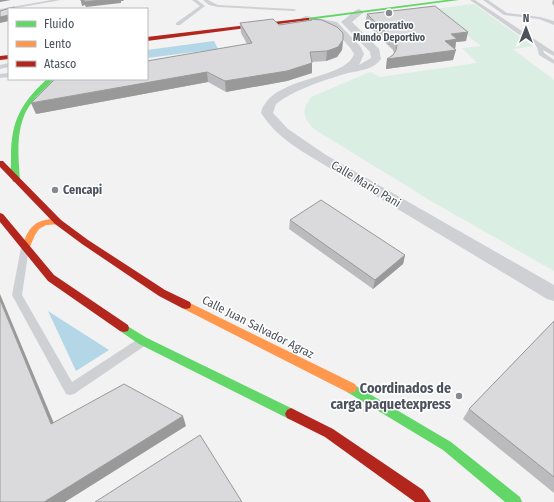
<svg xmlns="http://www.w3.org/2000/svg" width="554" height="502" font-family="'Fira Sans Condensed',sans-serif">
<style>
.green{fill:#daeee4}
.water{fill:#b4d7e7}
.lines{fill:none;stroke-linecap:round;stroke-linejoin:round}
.lane{fill:#ced0d3;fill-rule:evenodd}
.street{fill:#ced0d3;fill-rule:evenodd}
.fast{fill:#63d668;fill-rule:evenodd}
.slow{fill:#ff974d;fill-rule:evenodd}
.jam{fill:#b3261e;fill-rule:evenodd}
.wall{fill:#bbbbbd}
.shaded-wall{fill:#99999a}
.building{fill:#dadadc;stroke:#99999a}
.poi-dot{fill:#858a90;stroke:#fff;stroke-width:1.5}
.labels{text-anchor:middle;stroke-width:3;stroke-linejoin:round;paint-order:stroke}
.far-poi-label{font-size:10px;font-weight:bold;fill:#4b525c;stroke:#fff}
.street-label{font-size:12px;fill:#4b525c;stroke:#fff}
.poi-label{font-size:12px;font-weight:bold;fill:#4b525c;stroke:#fff;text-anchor:start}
.near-poi-label{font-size:14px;font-weight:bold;fill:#4b525c;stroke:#fff;text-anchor:end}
</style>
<rect width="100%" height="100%" fill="#f2f2f2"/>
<path class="green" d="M474 4 533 46 513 49 554 80V271L431 201 314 129C303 118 301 110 311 97L370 72 380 77 477 63 462 48 481 46 433 9Z"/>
<path class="water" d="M214 41 218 49 147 58V50Z
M48 311 109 350 76 371Z"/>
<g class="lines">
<path class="lane" d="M51 0H61L0 11V9Z
M192 0H197L205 6 180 25H176V23L200 6Z
M203 0H208L218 5 294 9 296 10 294 11 218 7 209 5Z
M470 0H475L554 52V56L543 50 544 53 554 60V64L539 55 537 47Z
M483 0H488L507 13 540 17 554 21V25L539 19 504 15Z
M9 63V67L0 69V65Z
M9 73V77L0 78V74Z
M25 245 29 248 22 295 72 382 138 339 142 338 146 339 147 342 146 345 74 394 70 395 66 394 12 295 21 248Z"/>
<path class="street" d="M359 9 364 12 352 22 379 49 381 59C371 72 356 70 341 75 319 82 294 90 276 104L273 113 288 129 326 155 554 285V301L547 299 303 152C286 141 272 130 261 113 271 75 345 81 354 54L351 49 331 26 303 21 301 19 303 17 306 16 337 22 360 46 364 54 359 65 371 58 370 52 341 22 356 10Z"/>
<path class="fast" d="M446 0H459L307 20 305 19 307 18Z
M47 79H54C47 87 39 93 32 102 15 124 18 153 20 180L19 182H13C10 175 11 165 11 157 11 121 21 103 47 79Z
M124 324 147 338 295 410 297 414 295 418 291 420 139 344 120 331 119 328 120 325Z
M351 383 451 442 520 497 522 502H505L443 450 347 392 345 388 347 384Z"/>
<path class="slow" d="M58 219 61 220 62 222 61 224 46 225 39 229 35 235 29 249H23L22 247C28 227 36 218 58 219Z
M186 301 355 384 357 388 355 392 351 393 347 392 182 308 181 305 182 302Z"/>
<path class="jam" d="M307 18H309V20L147 41V37Z
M9 55V59L0 60V56Z
M0 161H3L61 220 88 240 165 290 190 302 191 305 190 308 186 309 182 308 159 296 82 244 55 224 0 167Z
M0 213 3 214 54 275 128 325 129 328 128 331 124 332 120 331 48 281 0 222Z
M291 408 333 429 423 490 431 502H415L325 437 287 418 285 414 287 410Z"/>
</g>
<path class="wall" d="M553 0H554V6L552 3Z
M367 14 466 41 456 42 455 49 453 60 386 69 387 59 393 55 394 53 393 50 365 23Z
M311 19 343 40 342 50 337 57 326 61 312 62V73L287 81 226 92 208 82 36 114 247 44 241 33 240 23 279 25 311 20Z
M290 220 405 255 403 264 373 289 289 229Z
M554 321V493L463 419 469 409Z"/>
<path class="shaded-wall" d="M0 0H11L0 2Z
M101 0H123L124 1H121V3L86 7 85 5 82 6 81 1Z
M9 15V21L0 23V17Z
M468 32 466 41 456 42 455 49 445 41 451 34Z
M343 40 342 50 337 57 326 61 327 51Z
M456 50 453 60 386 69 387 59Z
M312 63V73L287 81 226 92 225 81Z
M207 72 208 82 36 114 31 103Z
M405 255 403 264 373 289 375 280Z
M0 294 58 433 51 424 0 300Z
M183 416 186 426 65 502H44Z"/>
<path class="building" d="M81 0H101L84 2V0L81 1Z
M435 6 468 32 451 34 457 39 445 41 456 50 387 59 393 55 396 50 397 45 395 41 367 14Z
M14 7 16 9H9V15L0 17V11Z
M273 19 279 25 312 20 311 19 322 20 337 27 343 33V40L338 47 327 51 310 52 312 63 287 71 225 81 207 72 31 103 55 79H147V61L252 43 240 23Z
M321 200 405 255 375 280 290 220Z
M0 300 51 424 124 384 183 416 44 502H0Z
M554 321V477L469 409Z
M200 435 242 502H95Z"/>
<g class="poi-dot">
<circle cx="389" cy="13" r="4"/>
<circle cx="55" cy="190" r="4"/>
<circle cx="459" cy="396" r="4"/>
</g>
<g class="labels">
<g class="far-poi-label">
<text x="389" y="29">Corporativo<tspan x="389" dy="12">Mundo Deportivo</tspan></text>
</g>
<g class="street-label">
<text transform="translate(366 184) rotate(31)" y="4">Calle Mario Pani</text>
<text transform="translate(258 327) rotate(27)" y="4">Calle Juan Salvador Agraz</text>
</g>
<g class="poi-label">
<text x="63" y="194">Cencapi</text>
</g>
<g class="near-poi-label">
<text x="451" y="393">Coordinados de<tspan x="451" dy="16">carga paquetexpress</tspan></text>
</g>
</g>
<rect x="8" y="8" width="140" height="72" fill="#ffffff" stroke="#b7babe"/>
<rect x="16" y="21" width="20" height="6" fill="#63d668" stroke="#b7babe"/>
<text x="44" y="28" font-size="12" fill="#4b525c">Fluido</text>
<rect x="16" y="41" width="20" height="6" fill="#ff974d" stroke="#b7babe"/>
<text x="44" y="48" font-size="12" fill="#4b525c">Lento</text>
<rect x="16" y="61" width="20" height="6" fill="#b3261e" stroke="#b7babe"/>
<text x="44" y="68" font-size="12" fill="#4b525c">Atasco</text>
<g transform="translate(526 28)" stroke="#ffffff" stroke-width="3" paint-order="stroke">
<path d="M0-3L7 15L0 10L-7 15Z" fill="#4b525c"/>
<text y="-6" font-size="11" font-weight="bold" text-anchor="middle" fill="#4b525c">N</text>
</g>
</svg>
